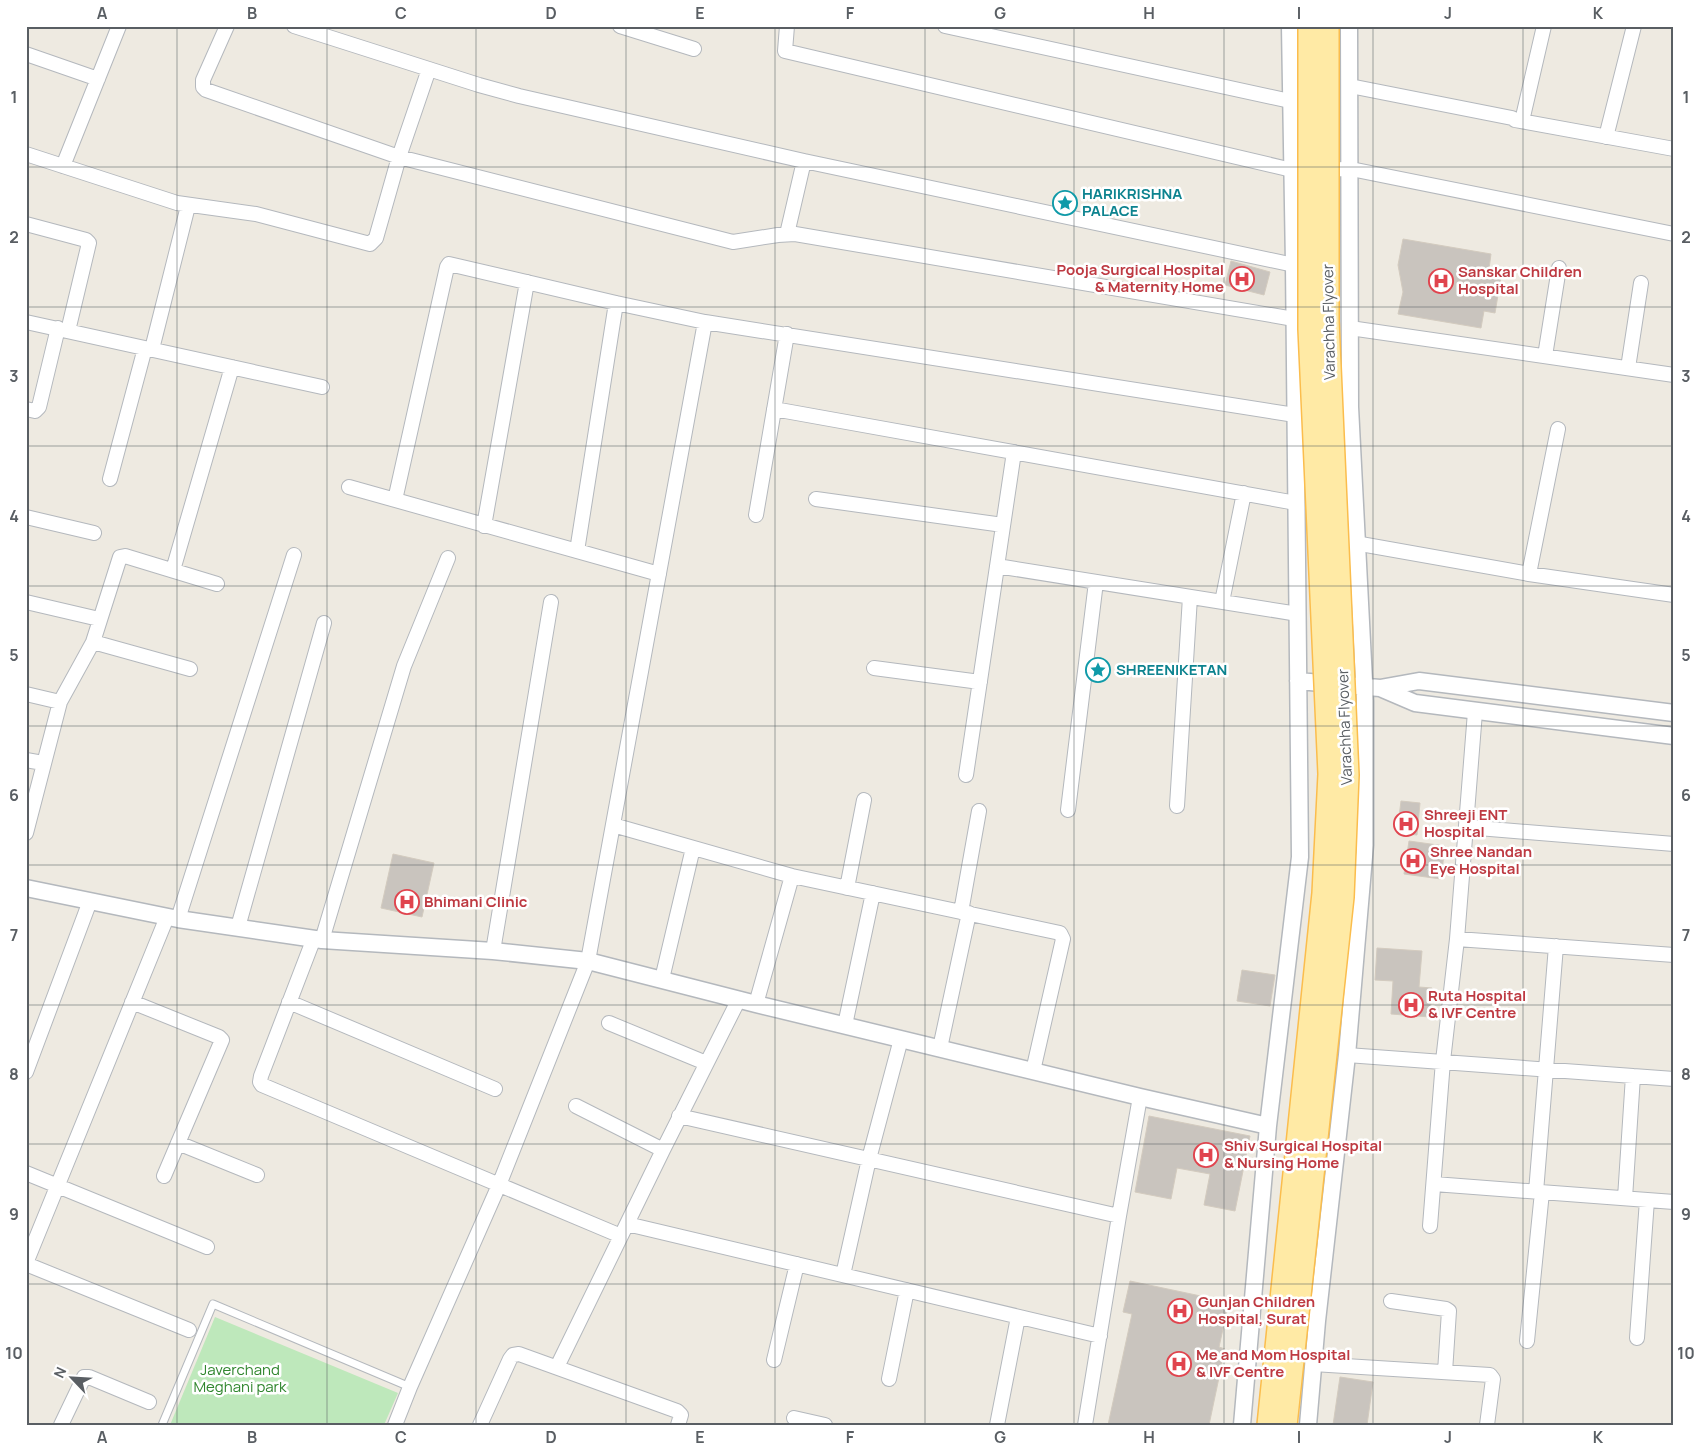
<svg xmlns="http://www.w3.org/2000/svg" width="1700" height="1451" font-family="Manrope,sans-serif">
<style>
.green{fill:#bee8bb}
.building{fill:#c9c4be;stroke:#d3cbbf}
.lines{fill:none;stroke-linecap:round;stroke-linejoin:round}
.service-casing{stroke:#b4b8bd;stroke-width:9}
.minor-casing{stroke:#b4b8bd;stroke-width:16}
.tertiary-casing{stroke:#b4b8bd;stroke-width:19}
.service{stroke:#fff;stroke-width:7}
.minor{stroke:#fff;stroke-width:14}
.tertiary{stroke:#fff;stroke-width:16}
.primary-bridge-casing{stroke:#fbbd4d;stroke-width:24;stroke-linecap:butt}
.primary-bridge{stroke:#ffeaa5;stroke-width:21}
.grid{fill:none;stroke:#595e63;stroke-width:1;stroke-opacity:0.55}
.labels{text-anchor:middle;stroke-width:5;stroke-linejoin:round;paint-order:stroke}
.culture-label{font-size:15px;font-weight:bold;fill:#0d838f;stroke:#fff;text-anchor:start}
.health-label{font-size:15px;font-weight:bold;fill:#be3a42;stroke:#fff;text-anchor:start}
.street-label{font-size:15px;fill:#595e63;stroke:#fff}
.park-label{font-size:15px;fill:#30862e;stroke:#fff}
.neatline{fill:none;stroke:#595e63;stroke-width:2}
.grid-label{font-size:16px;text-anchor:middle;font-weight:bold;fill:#595e63}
</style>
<rect width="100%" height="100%" fill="#eeeae1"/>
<path class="green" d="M215 1317 398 1393 384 1425H170Z"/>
<path class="building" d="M1403 239 1491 254 1489 269 1502 271 1495 313 1484 311 1481 328 1398 314 1403 292 1398 265Z
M1231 261 1270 272 1264 295 1225 285Z
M1401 801 1420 803 1417 835 1397 833Z
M1409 841 1445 846 1441 879 1404 874Z
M393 854 434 863 422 917 381 908Z
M1377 948 1422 951 1419 987 1432 988 1430 1017 1391 1014 1393 981 1375 980Z
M1242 970 1275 975 1270 1006 1237 1001Z
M1149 1116 1250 1136 1235 1211 1204 1205 1210 1174 1177 1168 1171 1199 1135 1192Z
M1130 1281 1229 1302 1219 1347 1225 1349 1209 1425H1108L1132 1314 1123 1312Z
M1340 1377 1373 1382 1367 1425H1333Z"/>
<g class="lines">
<defs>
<path id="service" d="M162 1425 213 1304 410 1387"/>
<path id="minor" d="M227 26 203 80V87L206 90 399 157 733 242 778 235 795 234 1294 319
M294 26 479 85 519 96 804 161 1294 265
M620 26 694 49
M787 26 785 51 1292 170 1351 169 1674 234
M945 26 1290 101
M26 54 98 79
M1350 86 1512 118 1515 120 1674 149
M1522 121 1544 26
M1606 137 1634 26
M26 154 177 203 256 214 370 244 376 238 399 157 429 69
M63 166 119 26
M26 224 86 240 89 243 68 331
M787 234 804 161
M26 322 322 387
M1350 328 1674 375
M152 349 188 206
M1545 356 1559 268
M1628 368 1641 283
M26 409 35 411 39 407 58 328
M774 409 1296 503
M110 479 145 348
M349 487 659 574
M816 499 1003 525
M395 500 447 267 449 264 616 303 705 322 1295 415
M756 515 787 334
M26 517 94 533
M484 526 527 282
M1355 543 1529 574 1674 595
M577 551 616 303
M997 566 1298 614
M173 570 232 367
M1529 574 1558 429
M26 602 99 619
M1222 602 1244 493
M93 642 190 669
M874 668 980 682
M26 694 60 702
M26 760 43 763
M966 775 1014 452
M1177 806 1190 597
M1068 810 1096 582
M613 825 792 876 1060 933 1063 939 1033 1071
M1466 827 1674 844
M26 833 60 702 93 642 120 557 125 556 217 584
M847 888 864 800
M961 912 979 811
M178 919 294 555
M238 927 324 623
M314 938 261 1076 260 1082 262 1085 621 1236
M1457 939 1674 955
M322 940 404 666 448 558
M493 951 551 602
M662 979 693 848
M132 1002 219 1037 222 1040 164 1176
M289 1002 495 1089
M756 1004 792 876
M609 1023 706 1063
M845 1025 873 893
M940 1048 969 913
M1347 1055 1674 1079
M26 1072 90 901
M576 1106 663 1150
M679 1116 1119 1216
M178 1143 257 1175
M26 1173 207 1247
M1434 1184 1674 1202
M1536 1192 1556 946
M1625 1198 1633 1076
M627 1224 1100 1336
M1430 1226 1443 1061 1457 939 1475 712
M26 1263 167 917
M26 1264 189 1330
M843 1275 869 1159 901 1039
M1391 1301 1446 1309 1449 1311 1445 1372
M1637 1338 1647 1200
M1527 1341 1542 1192
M774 1360 797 1264
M1313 1364 1490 1375 1493 1379 1487 1425
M557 1367 663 1150 739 999
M889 1379 907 1290
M794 1418 825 1425
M61 1425 84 1377H89L149 1402
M395 1425 410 1387 499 1185 588 961 705 322
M480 1425 510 1359 513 1355 519 1354 677 1411 681 1415 678 1425
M997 1425 1018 1317
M1085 1425 1119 1216 1140 1097"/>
<path id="tertiary" d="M1298 681 1380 688 1419 681 1674 713
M1380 688 1415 703 1674 736
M26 888 178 919 322 940 493 951 588 961 756 1004 1140 1097 1268 1126
M1242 1425 1268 1126 1300 857 1294 265 1290 26
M1308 1425 1317 1321 1347 1055 1365 845V701L1350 407 1349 26"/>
</defs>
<use href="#service" class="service-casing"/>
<use href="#minor" class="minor-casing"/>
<use href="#tertiary" class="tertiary-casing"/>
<use href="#service" class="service"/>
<use href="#minor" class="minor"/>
<use href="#tertiary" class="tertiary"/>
<defs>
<path id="primary-bridge" d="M1268 1425 1323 893 1329 774 1309 329V26
M1286 1425 1343 897 1348 775 1328 321V26"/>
</defs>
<use href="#primary-bridge" class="primary-bridge-casing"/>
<use href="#primary-bridge" class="primary-bridge"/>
</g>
<path class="grid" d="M177 26V1425M327 26V1425M476 26V1425M626 26V1425M775 26V1425M925 26V1425M1074 26V1425M1224 26V1425M1373 26V1425M1523 26V1425M26 167H1674M26 307H1674M26 446H1674M26 586H1674M26 726H1674M26 865H1674M26 1005H1674M26 1144H1674M26 1284H1674"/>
<defs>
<symbol id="sight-ring" viewBox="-11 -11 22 22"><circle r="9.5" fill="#fff" stroke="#0f9aa8" stroke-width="1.5"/><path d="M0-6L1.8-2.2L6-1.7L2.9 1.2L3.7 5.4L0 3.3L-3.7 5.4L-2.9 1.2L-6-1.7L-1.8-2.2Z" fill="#0f9aa8"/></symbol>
<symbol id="hospital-ring" viewBox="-11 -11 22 22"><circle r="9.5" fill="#fff" stroke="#e0444e" stroke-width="1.5"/><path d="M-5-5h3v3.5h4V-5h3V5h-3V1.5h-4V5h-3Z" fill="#e0444e"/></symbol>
</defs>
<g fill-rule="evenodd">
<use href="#sight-ring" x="1051" y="189" width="28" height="28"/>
<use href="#hospital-ring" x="1228" y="265" width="28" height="28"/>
<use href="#hospital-ring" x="1427" y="267" width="28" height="28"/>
<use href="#sight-ring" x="1084" y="656" width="28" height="28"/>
<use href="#hospital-ring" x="1392" y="810" width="28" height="28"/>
<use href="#hospital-ring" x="1399" y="847" width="28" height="28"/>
<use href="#hospital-ring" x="393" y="888" width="28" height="28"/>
<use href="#hospital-ring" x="1397" y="991" width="28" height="28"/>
<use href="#hospital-ring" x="1192" y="1141" width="28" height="28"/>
<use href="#hospital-ring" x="1166" y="1297" width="28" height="28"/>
<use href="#hospital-ring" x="1165" y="1350" width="28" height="28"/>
</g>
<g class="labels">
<g class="culture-label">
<text x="1082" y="199">HARIKRISHNA<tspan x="1082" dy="17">PALACE</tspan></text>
<text x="1116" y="675">SHREENIKETAN</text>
</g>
<g class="health-label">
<text x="1224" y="275" text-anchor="end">Pooja Surgical Hospital<tspan x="1224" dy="17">&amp; Maternity Home</tspan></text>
<text x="1458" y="277">Sanskar Children<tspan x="1458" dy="17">Hospital</tspan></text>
<text x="1424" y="820">Shreeji ENT<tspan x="1424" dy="17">Hospital</tspan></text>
<text x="1430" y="857">Shree Nandan<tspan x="1430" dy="17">Eye Hospital</tspan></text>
<text x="424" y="907">Bhimani Clinic</text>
<text x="1428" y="1001">Ruta Hospital<tspan x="1428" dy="17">&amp; IVF Centre</tspan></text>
<text x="1224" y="1151">Shiv Surgical Hospital<tspan x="1224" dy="17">&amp; Nursing Home</tspan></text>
<text x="1198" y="1307">Gunjan Children<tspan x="1198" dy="17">Hospital, Surat</tspan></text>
<text x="1196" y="1360">Me and Mom Hospital<tspan x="1196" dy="17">&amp; IVF Centre</tspan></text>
</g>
<g class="street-label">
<text transform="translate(1329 322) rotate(-91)" y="5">Varachha Flyover</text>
<text transform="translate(1345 727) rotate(-92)" y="5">Varachha Flyover</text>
</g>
<g class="park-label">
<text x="240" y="1375">Javerchand<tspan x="240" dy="17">Meghani park</tspan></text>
</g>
</g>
<rect width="1700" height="1451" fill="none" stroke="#ffffff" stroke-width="55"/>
<g transform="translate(72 1378) rotate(295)" stroke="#ffffff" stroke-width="4" paint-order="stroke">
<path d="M0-4L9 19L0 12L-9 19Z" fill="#595e63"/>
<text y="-8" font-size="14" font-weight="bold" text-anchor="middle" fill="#595e63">N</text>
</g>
<rect x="28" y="28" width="1644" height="1396" class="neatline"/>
<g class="grid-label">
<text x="102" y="19">A</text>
<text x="252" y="19">B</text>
<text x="401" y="19">C</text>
<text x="551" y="19">D</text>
<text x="700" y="19">E</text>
<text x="850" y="19">F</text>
<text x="1000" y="19">G</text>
<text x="1149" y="19">H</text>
<text x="1299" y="19">I</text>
<text x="1448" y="19">J</text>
<text x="1598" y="19">K</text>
<text x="14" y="103">1</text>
<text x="1686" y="103">1</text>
<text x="14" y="243">2</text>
<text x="1686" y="243">2</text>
<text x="14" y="382">3</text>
<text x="1686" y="382">3</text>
<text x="14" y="522">4</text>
<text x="1686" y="522">4</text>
<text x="14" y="661">5</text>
<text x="1686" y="661">5</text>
<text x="14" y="801">6</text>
<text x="1686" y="801">6</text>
<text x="14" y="941">7</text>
<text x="1686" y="941">7</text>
<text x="14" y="1080">8</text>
<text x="1686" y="1080">8</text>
<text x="14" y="1220">9</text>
<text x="1686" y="1220">9</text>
<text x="14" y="1359">10</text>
<text x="1686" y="1359">10</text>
<text x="102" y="1443">A</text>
<text x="252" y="1443">B</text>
<text x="401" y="1443">C</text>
<text x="551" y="1443">D</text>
<text x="700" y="1443">E</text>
<text x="850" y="1443">F</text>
<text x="1000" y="1443">G</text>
<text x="1149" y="1443">H</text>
<text x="1299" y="1443">I</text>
<text x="1448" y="1443">J</text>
<text x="1598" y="1443">K</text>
</g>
</svg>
